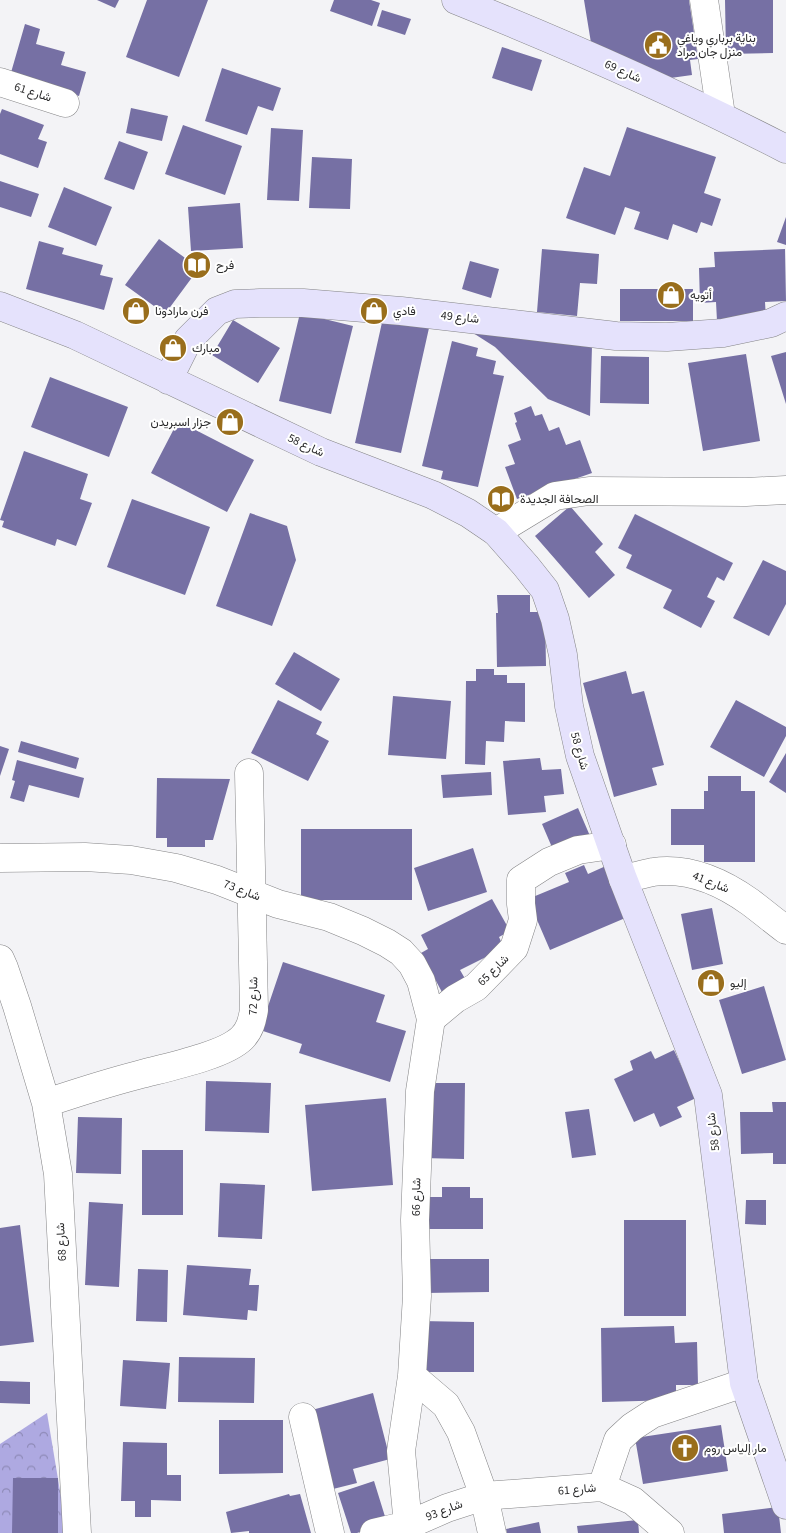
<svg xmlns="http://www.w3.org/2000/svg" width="786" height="1533" font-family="'Source Sans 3',Vazirmatn,sans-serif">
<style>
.forest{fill:url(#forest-crowns)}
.building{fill:#7670a4}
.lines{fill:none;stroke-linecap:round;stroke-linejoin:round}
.street-casing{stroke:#848486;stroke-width:29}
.secondary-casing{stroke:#848486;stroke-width:29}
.street{stroke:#fff;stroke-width:28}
.secondary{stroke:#e5e2fc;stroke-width:28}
.labels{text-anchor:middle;stroke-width:4;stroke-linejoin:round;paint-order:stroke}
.poi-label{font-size:12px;fill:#2a2a2b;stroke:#fff;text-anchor:start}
.street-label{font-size:12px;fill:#2a2a2b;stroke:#fff}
</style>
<defs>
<pattern id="forest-crowns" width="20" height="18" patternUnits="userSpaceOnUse" patternTransform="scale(1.25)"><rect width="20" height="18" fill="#aea9e1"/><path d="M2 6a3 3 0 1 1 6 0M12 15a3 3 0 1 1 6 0" fill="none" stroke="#8e8ab7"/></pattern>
</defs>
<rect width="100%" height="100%" fill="#f3f3f6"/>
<path class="forest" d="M47 1413 67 1533H0V1444Z"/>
<path class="building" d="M97 0H119L115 8Z
M147 0H208L179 77 126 57Z
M334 0H371L380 3 372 26 330 11Z
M584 0H689L698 59 690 60 692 75 649 81 592 49Z
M725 0H773V53L726 54Z
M382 10 411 19 405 35 377 26Z
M25 24 40 29 36 44 65 52 61 65 86 72 79 96 10 76Z
M502 47 542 60 532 91 492 78Z
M222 68 281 88 273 111 258 106 247 135 205 121Z
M131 108 168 116 162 141 126 133Z
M2 109 44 125 38 139 47 142 38 168 0 154V114Z
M183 125 242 146 225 195 165 174Z
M627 127 716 157 704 193 721 199 712 226 701 222 697 233 673 224 668 240 634 229 640 212 625 207 615 235 566 218 584 167 610 176Z
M271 128 303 130 299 201 267 200Z
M119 141 148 152 134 190 104 179Z
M312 157 352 159 350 209 309 208Z
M0 181 39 194 31 217 0 207Z
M64 187 112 207 96 246 48 227Z
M240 203 243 248 191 251 188 207Z
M786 217V245L777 242Z
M159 239 199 268 165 314 125 285Z
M39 241 64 248 62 254 103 265 100 275 113 278 104 310 26 289Z
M542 249 599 254 597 284 580 283 577 316 537 312Z
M785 249 786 301 765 302 766 319 717 321 716 302 700 303 699 268 715 267 714 252Z
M470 261 499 269 491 298 462 289Z
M620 289H693V321H620Z
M300 313 353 326 331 414 279 401Z
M383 318 429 328 401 453 355 443Z
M233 320 280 348 258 383 212 355Z
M470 331 592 346 590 416 548 399 495 347Z
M452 341 478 348 476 356 496 361 493 374 504 376 478 487 441 479 443 471 422 466Z
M786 352V404L771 356Z
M746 354 760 441 703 451 688 363Z
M601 356 649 357V404L600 403Z
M50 377 128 407 109 457 31 427Z
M531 406 535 416 542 414 549 431 559 427 566 445 580 440 592 473 517 499 505 467 515 464 508 445 521 440 515 423 517 422 514 413Z
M178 421 254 460 227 512 151 473Z
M24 451 88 474 80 499 92 503 76 546 57 539 55 546 2 527 4 521 0 520Z
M132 499 210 527 185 595 107 567Z
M570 506 603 544 595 552 615 575 589 598 535 536Z
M250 513 287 526 296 560 272 626 216 606Z
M635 514 733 563 724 581 717 577 707 597 715 601 701 628 663 608 672 590 626 568 632 555 618 548Z
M763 560 786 571V604L769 636 733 618Z
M497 595H530V612H545L546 666 497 667 496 613H498Z
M294 652 340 679 321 711 275 684Z
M476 669H494V675H507V683H525V722L505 721 504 742 486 741 485 765 465 764 466 681H476Z
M626 671 632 694 644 691 664 765 652 768 657 785 614 797 583 683Z
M393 696 451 701 446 759 388 755Z
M278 700 322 722 316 734 329 741 308 781 251 753Z
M736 700 786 727V736L764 777 710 747Z
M21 741 79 758 76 769 18 752Z
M0 746 9 749 0 776Z
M786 753V793L769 782Z
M540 758 542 770 561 769 564 794 544 796 546 812 508 815 503 761Z
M17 760 84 778 79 798 29 785 24 802 10 798 15 781 12 780Z
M491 772 492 795 443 798 441 775Z
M708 776H741V791H755V862H704V845H671V809H704V791H708Z
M157 778 230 779 213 840H205V847H167V838H156Z
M578 808 590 836 554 852 542 824Z
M301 829H412V900H301Z
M473 848 487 892 428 911 414 868Z
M584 865 588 874 608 865 630 916 550 950 528 899 569 882 565 873Z
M492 899 510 931 499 937 504 948 460 970 467 982 443 994 421 953 428 949 421 935Z
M712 908 723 964 692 970 681 914Z
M283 962 385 995 376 1022 406 1031 390 1082 299 1053 302 1044 260 1030Z
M764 986 786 1060 742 1074 719 1000Z
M674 1050 696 1098 677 1107 682 1117 660 1127 654 1113 634 1122 614 1079 633 1070 630 1061 651 1051 655 1059Z
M206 1081 271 1083 269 1133 205 1131Z
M424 1083H465L464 1159 422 1158Z
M386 1098 393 1185 312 1191 305 1105Z
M772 1102H786V1164H773V1153L741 1154 740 1112H773Z
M589 1109 596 1155 572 1158 565 1112Z
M78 1117 122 1118 121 1174 76 1173Z
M142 1150H183V1215H142Z
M220 1183 265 1185 262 1239 218 1237Z
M442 1187H470V1198H483V1229H419V1197H442Z
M746 1200H766V1225L745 1224Z
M89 1202 123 1204 119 1287 85 1285Z
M624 1220H686V1316H624Z
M20 1225 34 1342 0 1346V1228Z
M424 1259H489V1292L425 1293Z
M187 1265 251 1269 249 1285H259L257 1311 248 1310 247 1320 183 1315Z
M138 1269 168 1270 167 1322 136 1321Z
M420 1321 474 1322V1372H420Z
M674 1326 675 1343 697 1342 698 1385H676V1400L602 1402 601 1328Z
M179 1357 255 1358 254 1403 178 1402Z
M123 1360 170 1363 166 1409 120 1406Z
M0 1381 30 1382V1404L0 1403Z
M373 1393 390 1459 353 1469 357 1483 333 1489 312 1410Z
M219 1420H283V1473L219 1474Z
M721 1425 728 1471 643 1484 635 1438Z
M123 1442 167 1443V1475H181V1501L151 1500V1517H135V1501H121Z
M13 1478H58V1533H12Z
M374 1481 387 1523 357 1533H351L338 1493Z
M289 1494 290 1496 300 1494 311 1533H249V1531L231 1533 226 1512Z
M778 1507 781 1533H724L722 1514Z
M638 1520 639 1533H578L577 1526Z
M539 1522 541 1533H507L506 1529Z"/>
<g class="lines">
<defs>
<path id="street" d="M704 0 721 115
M0 82 65 103
M496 532 555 496 589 491 746 492 786 490
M0 858 85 857 131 860 176 868 217 880 278 904 329 917 363 931 387 943 401 952 412 964 421 981 431 1019 420 1091 415 1220 417 1296 412 1376 401 1451 408 1525
M623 879C633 877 643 874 653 872 688 867 722 882 750 902 762 911 774 921 786 930
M0 959 4 968 17 1006 46 1103 58 1174 77 1533
M431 1019 455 999 476 987 514 948 523 920 521 904V880L549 862 578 850 612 845
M46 1103C76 1093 107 1083 138 1075 164 1068 224 1056 242 1038 250 1030 252 1021 254 1010L249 773
M412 1376 446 1405 461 1432 484 1496 492 1533
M303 1417 330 1533
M602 1487 618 1440 632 1427 652 1414 744 1383
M374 1533 408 1525 447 1508 484 1496 602 1487 633 1501 670 1533"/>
<path id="secondary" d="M456 0C568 45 679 94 786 149
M0 306 75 335 321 452 433 495 468 513 496 532 526 566 545 590 555 619 563 655 569 706 580 756 623 879 708 1095 744 1383 786 1505
M168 380 188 340 217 311 235 304 260 303H303L401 311 616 336 667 337 723 333 771 323 786 316"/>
</defs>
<use href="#street" class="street-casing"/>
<use href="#secondary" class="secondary-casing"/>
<use href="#street" class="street"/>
<use href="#secondary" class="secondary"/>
</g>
<defs>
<symbol id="civic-disc" viewBox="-11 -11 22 22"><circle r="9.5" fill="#996e1c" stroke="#fff"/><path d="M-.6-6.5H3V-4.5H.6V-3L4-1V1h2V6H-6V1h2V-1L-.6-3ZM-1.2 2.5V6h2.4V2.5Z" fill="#fff"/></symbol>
<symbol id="library-disc" viewBox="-11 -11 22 22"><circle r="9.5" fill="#996e1c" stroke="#fff"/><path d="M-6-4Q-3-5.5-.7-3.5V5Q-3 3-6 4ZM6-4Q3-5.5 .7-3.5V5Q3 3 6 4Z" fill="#fff"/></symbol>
<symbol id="shop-disc" viewBox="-11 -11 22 22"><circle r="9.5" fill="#996e1c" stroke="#fff"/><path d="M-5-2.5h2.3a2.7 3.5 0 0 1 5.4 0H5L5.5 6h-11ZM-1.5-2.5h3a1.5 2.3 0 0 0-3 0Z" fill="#fff"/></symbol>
<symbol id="church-disc" viewBox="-11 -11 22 22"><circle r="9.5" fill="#996e1c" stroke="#fff"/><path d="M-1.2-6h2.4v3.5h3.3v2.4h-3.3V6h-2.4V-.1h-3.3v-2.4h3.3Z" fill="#fff"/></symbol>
</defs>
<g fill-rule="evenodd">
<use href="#civic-disc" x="642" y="29" width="32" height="32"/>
<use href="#library-disc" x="181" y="249" width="32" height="32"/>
<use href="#shop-disc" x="655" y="279" width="32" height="32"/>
<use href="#shop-disc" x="120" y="295" width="32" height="32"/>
<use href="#shop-disc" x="358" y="295" width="32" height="32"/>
<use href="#shop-disc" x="157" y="332" width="32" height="32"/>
<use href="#shop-disc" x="214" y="406" width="32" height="32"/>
<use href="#library-disc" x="485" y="483" width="32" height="32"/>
<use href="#shop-disc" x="695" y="967" width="32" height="32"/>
<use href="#church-disc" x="669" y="1432" width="32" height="32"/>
</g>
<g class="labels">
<g class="poi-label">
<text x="677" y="42">بناية برباري وياغي<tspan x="677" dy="14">منزل جان مراد</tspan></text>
<text x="216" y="269">فرح</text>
<text x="690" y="299">أتويه</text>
<text x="155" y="315">فرن مارادونا</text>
<text x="393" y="315">فادي</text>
<text x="192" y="352">مبارك</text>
<text x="211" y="426" text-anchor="end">جزار اسبريدن</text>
<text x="520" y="503">الصحافة الجديدة</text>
<text x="730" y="987">إليو</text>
<text x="704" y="1452">مار إلياس روم</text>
</g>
<g class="street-label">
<text transform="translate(623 71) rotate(24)" y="4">شارع 69</text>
<text transform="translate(33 92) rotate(18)" y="4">شارع 61</text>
<text transform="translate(460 317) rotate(6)" y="4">شارع 49</text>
<text transform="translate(306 445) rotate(25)" y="4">شارع 58</text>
<text transform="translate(580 751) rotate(74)" y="4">شارع 58</text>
<text transform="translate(711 882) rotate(22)" y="4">شارع 41</text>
<text transform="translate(242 890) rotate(21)" y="4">شارع 73</text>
<text transform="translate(493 970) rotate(-45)" y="4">شارع 65</text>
<text transform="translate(253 996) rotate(-89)" y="4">شارع 72</text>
<text transform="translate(713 1132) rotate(-97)" y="4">شارع 58</text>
<text transform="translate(416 1197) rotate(-89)" y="4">شارع 66</text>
<text transform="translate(61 1242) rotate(-93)" y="4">شارع 68</text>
<text transform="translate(577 1489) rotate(-5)" y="4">شارع 61</text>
<text transform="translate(444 1510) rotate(-21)" y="4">شارع 93</text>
</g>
</g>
</svg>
